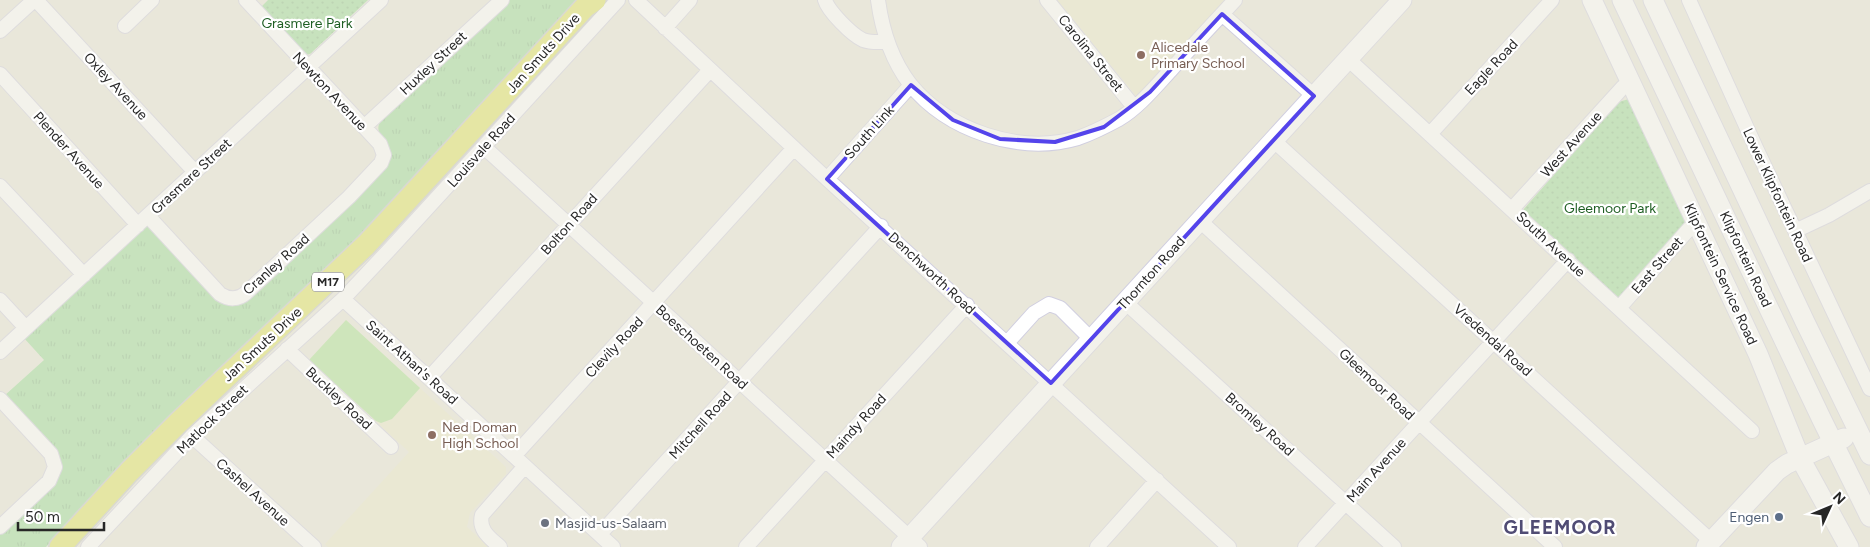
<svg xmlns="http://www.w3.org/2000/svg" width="1870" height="547" font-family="Figtree,sans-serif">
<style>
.education{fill:#eae8ca}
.grass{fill:url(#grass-tufts)}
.park{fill:url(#park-dots)}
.pitch{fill:#ade396}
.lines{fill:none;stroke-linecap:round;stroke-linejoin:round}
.street-casing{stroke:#d1cfe0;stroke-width:16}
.secondary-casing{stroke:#d1cfe0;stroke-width:21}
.primary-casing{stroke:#c7c7c7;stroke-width:24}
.street{stroke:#fff;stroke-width:14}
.secondary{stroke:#fff;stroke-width:19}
.primary{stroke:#dfe563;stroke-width:21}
.marked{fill:none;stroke:#5444eb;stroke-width:4;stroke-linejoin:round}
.education-dot{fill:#8d6e63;stroke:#fff;stroke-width:2}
.service-dot{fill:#5c6f8a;stroke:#fff;stroke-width:2}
.worship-dot{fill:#6b7280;stroke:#fff;stroke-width:2}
.labels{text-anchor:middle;stroke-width:4.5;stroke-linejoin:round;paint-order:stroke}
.shield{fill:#fff;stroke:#686868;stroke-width:1}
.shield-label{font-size:12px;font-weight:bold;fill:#272727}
.park-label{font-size:14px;fill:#1e5e23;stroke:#fff}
.education-label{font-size:14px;fill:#785e54;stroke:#fff;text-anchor:start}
.street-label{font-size:14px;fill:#272727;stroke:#fff}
.service-label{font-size:14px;fill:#4e5e75;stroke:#fff;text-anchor:end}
.worship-label{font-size:14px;fill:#5b616d;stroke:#fff;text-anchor:start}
.district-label{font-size:19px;font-weight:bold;letter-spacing:1px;fill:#504c74;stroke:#fff}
</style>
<defs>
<pattern id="grass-tufts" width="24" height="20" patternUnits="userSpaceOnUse" patternTransform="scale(1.25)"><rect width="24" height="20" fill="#9edc9a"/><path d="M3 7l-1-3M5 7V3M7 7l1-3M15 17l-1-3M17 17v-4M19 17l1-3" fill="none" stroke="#88bd85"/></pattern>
<pattern id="park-dots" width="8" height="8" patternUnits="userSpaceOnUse" patternTransform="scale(1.25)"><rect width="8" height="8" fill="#9edc9a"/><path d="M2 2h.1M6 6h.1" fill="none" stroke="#88bd85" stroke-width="1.8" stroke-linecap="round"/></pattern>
</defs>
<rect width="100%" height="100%" fill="#e9e7da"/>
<path class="education" d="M1057 0H1230L1138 98Z
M346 320 506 467V474L470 513 467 527 489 547H328L325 544 409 452 309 360Z"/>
<path class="grass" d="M509 0H579L374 223 111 476 46 547H0V534L55 482 61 469 58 454 4 396 44 360 23 337 146 224 211 294 227 305 234 306 240 304 390 155C388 139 370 134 383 117Z"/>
<path class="park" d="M268 0H368L310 54 306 55 262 9V6Z
M1629 99 1687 225 1619 302 1522 211 1618 102Z"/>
<path class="pitch" d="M346 320 420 388 392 419 381 423 376 421 309 360Z"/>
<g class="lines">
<defs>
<path id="street" d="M36 0 195 172
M636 0 827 179 1229 547
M825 0C828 11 852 35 863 40 871 43 879 42 887 42
M878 0C882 30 891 59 910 84 948 131 1020 155 1078 138 1092 133 1106 126 1119 119 1139 107 1155 87 1171 70 1192 46 1214 23 1235 0
M1047 0 1134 107
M1689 0 1756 148 1870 389
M1222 14 1314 96
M125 26 152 0
M665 28 690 0
M0 31 34 0
M1348 59 1752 431
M0 74 138 225
M364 127 502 0
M1430 134 1552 0
M1273 140 1711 541
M484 147 920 547
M827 179 911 85
M0 186 84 275
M1512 209 1623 87 1631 83
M148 216 220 294C229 300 238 300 246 293L349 197 381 163 384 155 380 144 246 0
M1199 220 1555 547
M1795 231 1829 215 1870 191
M343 299 613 547
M0 300 26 328
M1125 302 1394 547
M1619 308 1689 229 1698 225
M1007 343 1034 313 1049 304 1060 308 1091 339
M287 349 391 447
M0 352 381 0
M429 378 710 70
M0 399 51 454 55 467 49 481 0 527
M192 436 314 547
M514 456 794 148
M600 534 881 226
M88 547 192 436 343 299 390 249 618 0
M500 547C490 538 478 530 482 515L525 466
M746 547 967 305
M1097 547 1157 480
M1305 547 1568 260"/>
<path id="secondary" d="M1592 0 1758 354 1800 458 1849 547
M1622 0 1822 420 1870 517
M1653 0 1805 322 1870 455
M901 547 1402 0
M1706 547 1777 471 1787 464 1844 438"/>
<path id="primary" d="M60 547 129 472 179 422 366 245 585 7 595 0"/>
</defs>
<use href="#street" class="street-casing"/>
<use href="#secondary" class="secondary-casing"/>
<use href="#primary" class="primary-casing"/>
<use href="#street" class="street"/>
<use href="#secondary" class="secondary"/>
<use href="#primary" class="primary"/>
</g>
<path d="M0 0H1870V547H0ZM1222 14 1314 96 1051 383 827 179 911 85 953 120 1000 139 1055 142 1104 127 1150 92Z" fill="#e9e7da" fill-opacity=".55" fill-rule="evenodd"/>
<path class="marked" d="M1222 14 1314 96 1051 383 827 179 911 85 953 120 1000 139 1055 142 1104 127 1150 92Z"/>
<g class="education-dot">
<circle cx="1141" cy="55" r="5"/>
<circle cx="432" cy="435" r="5"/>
</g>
<circle class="service-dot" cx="1779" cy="517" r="5"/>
<circle class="worship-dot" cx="545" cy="523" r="5"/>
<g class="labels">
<rect class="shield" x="312" y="272.5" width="32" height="19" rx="4"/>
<g class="shield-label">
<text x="328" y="286">M17</text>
</g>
<g class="park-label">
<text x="307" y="28">Grasmere Park</text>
<text x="1610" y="213">Gleemoor Park</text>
</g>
<g class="education-label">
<text x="1151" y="52">Alicedale<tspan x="1151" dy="16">Primary School</tspan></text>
<text x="442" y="432">Ned Doman<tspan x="442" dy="16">High School</tspan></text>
</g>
<g class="street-label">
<text transform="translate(543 53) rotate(-48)" y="5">Jan Smuts Drive</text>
<text transform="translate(1091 53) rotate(51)" y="5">Carolina Street</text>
<text transform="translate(433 63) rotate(-43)" y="5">Huxley Street</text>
<text transform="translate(1491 67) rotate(-47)" y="5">Eagle Road</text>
<text transform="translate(116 86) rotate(47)" y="5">Oxley Avenue</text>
<text transform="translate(330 91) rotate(47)" y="5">Newton Avenue</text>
<text transform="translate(869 132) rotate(-48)" y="5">South Link</text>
<text transform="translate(1571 144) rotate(-48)" y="5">West Avenue</text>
<text transform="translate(69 150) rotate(48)" y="5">Plender Avenue</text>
<text transform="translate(481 150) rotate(-48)" y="5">Louisvale Road</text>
<text transform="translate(191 176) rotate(-43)" y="5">Grasmere Street</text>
<text transform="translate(1778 195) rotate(65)" y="5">Lower Klipfontein Road</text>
<text transform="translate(569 224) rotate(-48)" y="5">Bolton Road</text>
<text transform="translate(1551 244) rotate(43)" y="5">South Avenue</text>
<text transform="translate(1746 259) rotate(65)" y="5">Klipfontein Road</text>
<text transform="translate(276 264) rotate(-42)" y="5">Cranley Road</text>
<text transform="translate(1657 265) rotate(-49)" y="5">East Street</text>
<text transform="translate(932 273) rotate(43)" y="5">Denchworth Road</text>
<text transform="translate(1151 273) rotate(-48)" y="5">Thornton Road</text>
<text transform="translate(1721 274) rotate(65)" y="5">Klipfontein Service Road</text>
<text transform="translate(1493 340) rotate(42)" y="5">Vredendal Road</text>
<text transform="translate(262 344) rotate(-43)" y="5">Jan Smuts Drive</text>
<text transform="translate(614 347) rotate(-47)" y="5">Clevily Road</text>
<text transform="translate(702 347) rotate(42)" y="5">Boeschoeten Road</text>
<text transform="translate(412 362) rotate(42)" y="5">Saint Athan's Road</text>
<text transform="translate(1377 384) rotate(43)" y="5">Gleemoor Road</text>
<text transform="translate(339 398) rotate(43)" y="5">Buckley Road</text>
<text transform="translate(212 419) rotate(-44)" y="5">Matlock Street</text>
<text transform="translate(1260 424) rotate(42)" y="5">Bromley Road</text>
<text transform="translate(700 425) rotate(-48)" y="5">Mitchell Road</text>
<text transform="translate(856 426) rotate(-48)" y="5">Maindy Road</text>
<text transform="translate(1376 470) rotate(-48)" y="5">Main Avenue</text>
<text transform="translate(253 492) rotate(42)" y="5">Cashel Avenue</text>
</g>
<g class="service-label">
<text x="1769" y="522">Engen</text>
</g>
<g class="worship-label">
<text x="555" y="528">Masjid-us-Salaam</text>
</g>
<g class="district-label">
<text x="1560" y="534">GLEEMOOR</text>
</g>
</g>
<g transform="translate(1830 507) rotate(46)" stroke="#ffffff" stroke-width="4" paint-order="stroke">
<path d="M0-4L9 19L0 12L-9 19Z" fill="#272727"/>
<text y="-8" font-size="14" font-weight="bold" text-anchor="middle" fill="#272727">N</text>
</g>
<path d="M18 522v8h86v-8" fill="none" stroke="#272727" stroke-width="2.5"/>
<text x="25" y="522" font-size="15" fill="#272727" stroke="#ffffff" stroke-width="4" paint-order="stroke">50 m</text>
</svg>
